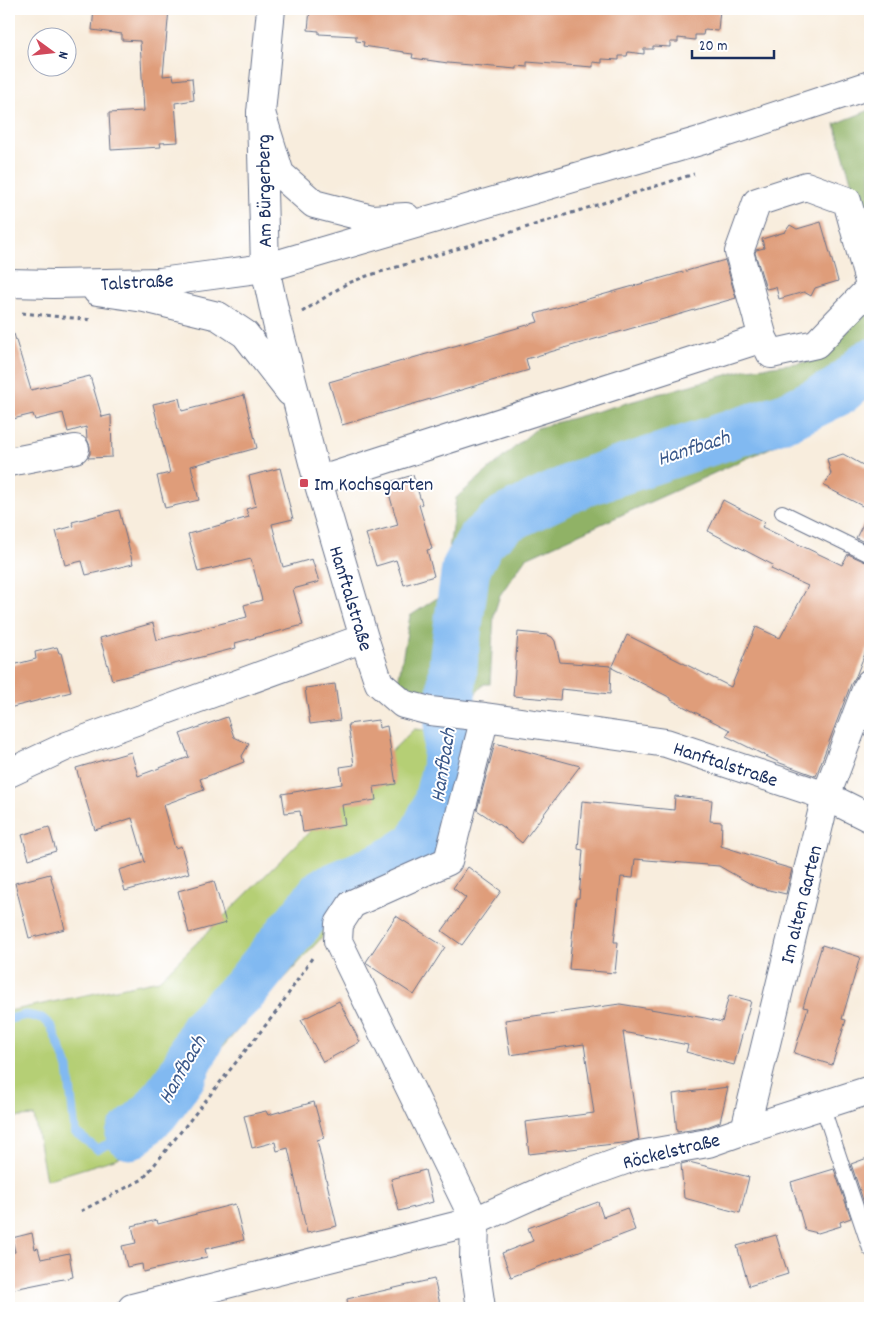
<svg xmlns="http://www.w3.org/2000/svg" width="879" height="1317" font-family="Dekko,sans-serif">
<style>
.green{fill:#b5cf74;stroke:#687f69}
.forest{fill:#90b266;stroke:#567062}
.lines{fill:none;stroke-linecap:round;stroke-linejoin:round}
.stream{stroke:#81b9f1;stroke-width:9}
.river{stroke:#81b9f1;stroke-width:49}
.building{fill:#df9d7a}
.service-casing{stroke:#68728a;stroke-width:16}
.minor-casing{stroke:#68728a;stroke-width:30}
.secondary-casing{stroke:#68728a;stroke-width:30}
.path{stroke:#68728a;stroke-width:3;stroke-dasharray:4 4;stroke-linecap:butt}
.service{stroke:#fff;stroke-width:14}
.minor{stroke:#fff;stroke-width:28}
.secondary{stroke:#fff;stroke-width:28}
.poi-dot{fill:#d1495b;stroke:#fff;stroke-width:2}
.labels{text-anchor:middle;stroke-width:4;stroke-linejoin:round;paint-order:stroke}
.street-label{font-size:20px;fill:#1b2f5e;stroke:#fff}
.poi-label{font-size:20px;fill:#1b2f5e;stroke:#fff;text-anchor:start}
.water-label{font-size:21px;font-style:italic;fill:#3a588a;stroke:#fff}
</style>
<rect width="100%" height="100%" fill="#fff"/>
<filter id="ink" filterUnits="userSpaceOnUse"><feTurbulence type="fractalNoise" baseFrequency=".02" numOctaves="2"/><feDisplacementMap in="SourceGraphic" scale="10" xChannelSelector="R" yChannelSelector="G"/><feConvolveMatrix kernelMatrix="1 2 1 2 8 2 1 2 1" color-interpolation-filters="sRGB"/></filter>
<filter id="wash" filterUnits="userSpaceOnUse"><feTurbulence type="fractalNoise" baseFrequency=".0096" numOctaves="4" result="noise"/><feDisplacementMap in="SourceGraphic" scale="20" xChannelSelector="R" yChannelSelector="G"/><feGaussianBlur stdDeviation="1.12" result="paint"/><feColorMatrix in="noise" values="0 0 0 0 0 0 0 0 0 0 0 0 0 0 0 0 0 1.4 0 .05"/><feComposite in="paint" operator="in"/></filter>
<g filter="url(#wash)">
<rect width="100%" height="100%" fill="#f8eddd"/>
<path class="green" d="M414 729 458 733 441 831 362 893 216 1054 144 1150 46 1180 34 1116 9 1118V1011L159 980Z"/>
<path class="forest" d="M870 110V249L835 124Z
M870 309V397L834 419 526 558 500 595 494 614 490 684H484L470 700 443 696 398 682 410 616 443 594 456 498 537 428 748 369 814 361Z"/>
<g class="lines">
<path class="stream" d="M9 1019 26 1015 42 1018 51 1026 68 1068 75 1132 97 1149 130 1135"/>
<path class="river" d="M130 1135 155 1112 181 1077 204 1029 245 989 323 892 388 864 419 844 436 808 446 769 454 655 466 568 482 539 505 519 582 483 788 416 839 391 870 363"/>
</g>
<g id="blocks">
<path class="building" d="M94 9H169L163 76 173 75 174 80 192 78 194 100 175 103 178 142 160 143 161 147 111 150 109 113 144 111 140 41 122 40V34L92 30Z
M310 9H720L718 31 704 30 703 35H695V40L678 38V42H670V47L653 46V49H644V54L628 52 627 56H619V60L602 59V63L593 62V67L527 62V67L516 66V69L448 63 412 58 413 54 404 53V52L363 46 364 42 356 41V36L319 34V31L308 30Z
M821 222 838 281 815 288 811 296 804 292 779 299 776 287 766 289 755 253 756 250 764 248 762 239 785 232 790 225 797 229Z
M725 260 736 298 526 359 529 370 342 425 329 382 538 322 535 314Z
M14 334 31 390 90 376 102 417 111 415 112 457 88 458 90 454V446L87 439 86 427 68 432 63 413 35 420 33 414 9 420V335Z
M244 395 257 448 191 466 199 500 165 508 157 476 170 473 153 404 179 398 182 411Z
M843 454 870 469V545L856 538 870 510 824 486 831 474 827 459Z
M280 468 293 519 272 524 283 567 312 559 319 582 293 589 303 625 235 643 236 648 112 680 100 638 153 623 157 640 247 617 244 605 262 600 251 559 198 572 188 534 249 517 246 509 256 506 249 476Z
M413 475 422 504 419 505 432 549 427 550 434 576 404 585 396 560 376 566 366 534 398 525 386 483Z
M723 500 765 522 762 527 842 565 848 554 870 564V641L856 676 851 684 816 776 780 763 726 736 730 730 671 700V698L612 668 627 635 731 687 756 627 780 638 808 586 771 569 773 565 708 531Z
M119 510 133 564 86 575 82 561 65 565 56 531 74 526 72 522Z
M518 632 548 635 552 637 555 641 560 662 611 666 610 694 561 689 560 700 513 696Z
M57 647 59 653H61L71 692 9 708V666L36 659 35 652Z
M335 684 340 720 310 724 305 688Z
M227 717 234 737 249 744 242 756 244 762 200 779 204 790 163 805 175 848 181 846 189 873 125 891 119 870 145 862 132 818 95 830 76 768 131 752 138 776 189 757 180 734Z
M378 720 379 728 387 726 396 784 374 787 376 800 342 805 345 825 303 832 300 811 285 813 282 794 342 784 340 767 354 765 348 724Z
M495 743 580 766 522 843 504 828 477 810Z
M675 796 712 800 710 821 722 822 721 846 776 863 775 864 792 869 786 894 756 887 719 866 635 859 633 878 621 877 614 942H618L615 973 569 969 576 898H579L583 850 578 849 582 801 674 810Z
M49 827 56 851 29 859 22 835Z
M468 867 501 891 462 945 442 931 466 898 453 888Z
M50 874 65 929 29 938 15 883Z
M214 881 226 923 189 933 178 891Z
M396 916 445 947 414 995 367 964 366 962Z
M822 945 860 957 842 1019 846 1020 832 1065 794 1053 808 1008 803 1007Z
M729 995 751 1001 734 1065 686 1052 688 1045 623 1032 639 1139 630 1142 529 1154 525 1122 594 1113 584 1044 510 1055 505 1020 620 1004 705 1018 722 1022Z
M339 1001 360 1042 323 1062 301 1020Z
M728 1087 720 1122 704 1128 677 1132 673 1094Z
M314 1102 324 1138 317 1140 337 1226 307 1233 288 1148 277 1151 275 1142 252 1148 244 1116 266 1111 268 1115Z
M870 1157V1211L867 1212 851 1164Z
M689 1162 749 1177 740 1213 684 1198 681 1164Z
M834 1169 851 1218 840 1222 841 1226 818 1233 805 1230 791 1182Z
M425 1170 433 1202 399 1211 391 1179Z
M598 1202 603 1217 627 1208 635 1230 511 1277 502 1253 533 1241 528 1228Z
M235 1204 244 1240 205 1249 207 1257 143 1272 142 1264 127 1267 122 1246 136 1243 132 1226 157 1220 158 1224Z
M32 1233 35 1249 38 1248 41 1259 69 1253 73 1277 9 1290V1253L15 1252 12 1238Z
M776 1235 788 1274 749 1286 737 1246Z
M434 1279 441 1308H348L347 1299Z"/>
</g>
</g>
<g filter="url(#ink)">
<use href="#blocks" fill-opacity="0" stroke="#68728a" stroke-width="1"/>
<g class="lines">
<defs>
<path id="service" d="M782 512 870 555
M822 1105 870 1249"/>
<path id="minor" d="M271 9 261 113 265 268 277 323 317 478 364 638 379 683 403 704 430 711 485 717 666 743 826 796 870 818
M870 285 847 201 806 186 757 202 739 252 763 338 771 354 816 344 870 288
M97 291 144 298 218 316 245 334 290 392
M9 462 75 449
M318 481 763 338
M9 773 67 746 364 638
M745 1130 826 796 866 690 870 683
M132 1308 475 1221 553 1186 639 1155 708 1143 745 1130 870 1090
M481 1308 474 1260 475 1221 338 941 339 924 352 904 448 861 485 717"/>
<path id="secondary" d="M261 113 280 174 314 204 372 219 406 217
M9 283 53 284 160 282 265 268 703 140 870 85"/>
</defs>
<use href="#service" class="service-casing"/>
<use href="#minor" class="minor-casing"/>
<use href="#secondary" class="secondary-casing"/>
<path class="path" d="M302 312 346 284 367 276 490 239 694 174
M22 313 93 320
M81 1211 143 1179 277 1011 314 955"/>
<use href="#service" class="service"/>
<use href="#minor" class="minor"/>
<use href="#secondary" class="secondary"/>
</g>
</g>
<rect class="poi-dot" x="299" y="478" width="10" height="10" rx="2.5"/>
<g class="labels">
<g class="street-label">
<text transform="translate(263 191) rotate(-91)" y="7">Am Bürgerberg</text>
<text transform="translate(137 281) rotate(-3)" y="7">Talstraße</text>
<text transform="translate(352 598) rotate(73)" y="7">Hanftalstraße</text>
<text transform="translate(726 763) rotate(18)" y="7">Hanftalstraße</text>
<text transform="translate(800 904) rotate(-76)" y="7">Im alten Garten</text>
<text transform="translate(671 1150) rotate(-14)" y="7">Röckelstraße</text>
</g>
<g class="poi-label">
<text x="314" y="490">Im Kochsgarten</text>
</g>
<g class="water-label">
<text transform="translate(693 447) rotate(-18)" y="7">Hanfbach</text>
<text transform="translate(442 765) rotate(-81)" y="7">Hanfbach</text>
<text transform="translate(181 1069) rotate(-60)" y="7">Hanfbach</text>
</g>
</g>
<rect width="879" height="1317" fill="none" stroke="#fff" stroke-width="30"/>
<g transform="translate(52 52) rotate(105)"><circle r="24" fill="#ffffff" stroke="#a4acbf"/>
<path d="M0-4L9 19L0 12L-9 19Z" fill="#d1495b"/>
<text y="-8" font-size="14" font-weight="bold" text-anchor="middle" fill="#1b2f5e">N</text>
</g>
<path d="M692 50v8h82v-8" fill="none" stroke="#1b2f5e" stroke-width="2.5"/>
<text x="699" y="50" font-size="15" fill="#1b2f5e" stroke="#ffffff" stroke-width="4" paint-order="stroke">20 m</text>
</svg>
